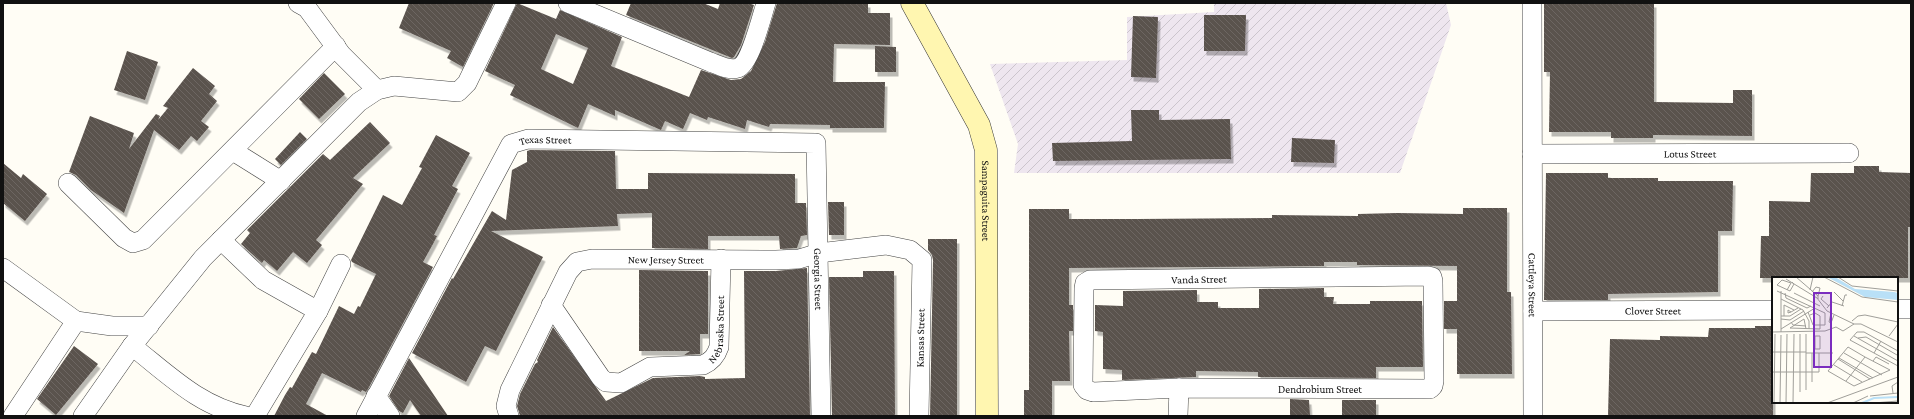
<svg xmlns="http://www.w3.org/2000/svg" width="1914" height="419" font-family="'Crimson Pro',serif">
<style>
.industrial{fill:url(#industrial-furrows)}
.building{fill:url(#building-back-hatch);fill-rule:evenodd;filter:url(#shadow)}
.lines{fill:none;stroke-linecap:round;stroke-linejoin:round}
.minor-casing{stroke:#444;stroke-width:20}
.secondary-casing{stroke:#333;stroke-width:23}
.minor{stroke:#fff;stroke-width:19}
.secondary{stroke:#fff6b0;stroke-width:22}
.labels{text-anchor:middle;stroke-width:4;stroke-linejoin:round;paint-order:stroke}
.street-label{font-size:11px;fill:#111;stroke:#fff}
.inset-river{fill:none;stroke:#b9e0f7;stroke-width:2}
.inset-road{fill:none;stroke:#a09f9a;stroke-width:1}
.view{fill:#7b2cbf;fill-opacity:0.15;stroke:#7b2cbf;stroke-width:2}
.inset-edge{fill:none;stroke:#111;stroke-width:2}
</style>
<defs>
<pattern id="industrial-furrows" width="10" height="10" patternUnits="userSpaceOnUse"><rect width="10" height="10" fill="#eee6ef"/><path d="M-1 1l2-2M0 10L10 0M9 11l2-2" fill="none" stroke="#cbc4cc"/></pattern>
<pattern id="building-back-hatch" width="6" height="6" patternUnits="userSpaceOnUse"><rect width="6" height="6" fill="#5a524d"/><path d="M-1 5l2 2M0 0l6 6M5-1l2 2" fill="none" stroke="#6d6662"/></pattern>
<filter id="shadow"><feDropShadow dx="2.5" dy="4.5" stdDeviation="0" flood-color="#0004"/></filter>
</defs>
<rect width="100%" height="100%" fill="#fffdf5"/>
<path class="industrial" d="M1214 3H1446L1451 25 1400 173H1014L1018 144 990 64 1127 60V17L1214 12Z"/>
<path class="building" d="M409 3H494L463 67 447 58 451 51 399 28Z
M517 3 556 19 560 10 622 37 611 66 689 97 701 70 731 80 741 79 751 71 765 42 777 3H868V13H890V45L834 44 833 82H885L884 128H830V125L770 124 769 127 747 120 745 129 708 117 707 120 690 113 683 129 665 121 661 130 615 110V116L588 104 578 128 510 95 515 85 485 71ZM556 34 588 48 573 84 541 69Z
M631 3H703L718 9 720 3H748L754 5 741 45 734 57 732 58 626 15Z
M1544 3H1654V102L1733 103V90H1752V136L1653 135V138H1611V132H1549L1550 72H1544Z
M1204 15H1246L1245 51H1204Z
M1133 16 1158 17 1156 78 1131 77Z
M875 46 896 47V72H875Z
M127 51 158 62 145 100 114 90Z
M193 68 215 86 209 94 217 101 201 121 209 127 197 141 191 136 179 150 154 130 124 213 91 190 76 175 69 172 90 116 134 133 129 149 156 114 160 116 158 120 168 108 163 106Z
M324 73 345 94 319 119 299 99Z
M1131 110H1159V120L1230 119 1231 159 1053 161 1052 143 1132 141Z
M370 122 390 143 353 178 363 184 316 240 322 245 307 263 293 252 277 271 264 260 262 263 241 244 250 233 247 230 323 154 330 160Z
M300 132 307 139 281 165 275 159Z
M436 135 470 153 452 186 458 189 434 235 437 236 433 244 423 262 433 267 368 389 366 392 362 390 361 392 322 373 306 404 328 416H274L285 395 290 387 292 388 312 352 316 354 339 306 354 314 358 306 360 307 376 274 352 262 351 260 383 195 402 205 422 168 419 167Z
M1292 138 1335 140 1334 163 1291 162Z
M530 150 615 151 616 189H648V173L795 174V203H806L807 235 801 236 797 248 780 249 779 236H708V249L652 248V213L617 214 618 226 491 231 543 257 496 351 485 346 466 382 412 353 452 278 453 279 492 211 506 220 512 170 527 162V151Z
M3 163 21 178 23 174 47 194 25 221 3 203Z
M1854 166H1879V172L1911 173V227H1908V278H1760L1761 236H1769V201L1810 202 1811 173H1854Z
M1546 173H1608V178H1658V181H1733L1732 231H1718V292L1608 294V300H1544Z
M828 202H844V235H829Z
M1463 208H1507V292H1511L1512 374H1457V329H1444V301H1457V266L1357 265V262H1324V266L1069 268V305H1073V331H1069L1070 381H1052V416H1024V390H1029V209H1069V219H1137L1272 218V215L1358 216V214L1397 213 1463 214Z
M928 239H957V416H930L933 260 932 255 928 250Z
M807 268 810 416H520L517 406 520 394 535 364 538 362 537 360 553 327 606 401 653 378 700 376 705 377V379L745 378 744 271H776Z
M639 270 708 271V334H700V354L684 355 690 351H639Z
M863 271H894L895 416H832L829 277H863Z
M1324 288V297H1334L1333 304H1370V301H1422L1423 367H1376V378L1258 377V372L1196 371V377L1122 380V370L1103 369V332L1095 331V305L1123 306V291L1197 290V302H1218V308H1259V289Z
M1755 326H1773V416H1608L1610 339 1660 340V336L1708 337 1709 328H1755Z
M74 346 98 364 56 415 37 399Z
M409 358 448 416H421L410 400 403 413 399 411 389 396Z
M1290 399 1309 400 1310 416H1290Z
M1342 400H1376V416H1342Z"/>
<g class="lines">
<defs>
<g id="minor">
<path d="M298 3 307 8 341 54 377 90"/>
<path d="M568 3 710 62C718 65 729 71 738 68 750 64 762 16 766 3"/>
<path id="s1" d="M1532 3 1533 416"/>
<path d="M233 151 281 181"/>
<path id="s2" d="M1532 154 1849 153"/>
<path d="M68 183 124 238 133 243 143 240 336 46"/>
<path d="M221 240 263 280 318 311"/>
<path d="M3 268 76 321"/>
<path d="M1428 276 1432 277 1433 281 1434 381 1433 386 1430 389 1179 388 1093 392 1087 390 1083 385 1084 288 1085 283 1090 280Z"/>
<path id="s3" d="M551 305 601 378 606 382 621 383 650 367 703 365C712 361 716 356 719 347L721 259"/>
<path d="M1897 309H1911"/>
<path id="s4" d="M1533 311 1773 310"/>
<path d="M132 346C169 375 199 406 246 416"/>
<path d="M376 396 390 416"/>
<path d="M13 416 76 321 112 326H149"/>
<path d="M83 416 132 346 203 258 359 102 377 90 394 86 458 92 467 83 506 3"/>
<path d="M255 416 318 311 341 264"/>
<path id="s5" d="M366 416 511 144 528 139 816 143 821 416"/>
<path id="s6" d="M509 416 506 406 510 390 568 272 577 262 592 259 776 260 799 259 819 253 886 245 910 250 922 260 919 416"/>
<path d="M1178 416 1179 388"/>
</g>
<g id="secondary">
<path id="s7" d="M912 3 979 125 986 150 987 416"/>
</g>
</defs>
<use href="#minor" class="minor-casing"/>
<use href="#secondary" class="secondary-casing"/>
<use href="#minor" class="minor"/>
<use href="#secondary" class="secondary"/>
</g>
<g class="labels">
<g class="street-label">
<text dy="4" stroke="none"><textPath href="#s5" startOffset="343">Texas Street</textPath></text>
<text dy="4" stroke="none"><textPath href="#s2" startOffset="158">Lotus Street</textPath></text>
<text dy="4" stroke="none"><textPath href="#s7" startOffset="216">Sampaguita Street</textPath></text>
<text dy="4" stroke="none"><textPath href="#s6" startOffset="261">New Jersey Street</textPath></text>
<text dy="4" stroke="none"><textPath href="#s5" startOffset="750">Georgia Street</textPath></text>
<text transform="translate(1199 279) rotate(-1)" y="4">Vanda Street</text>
<text dy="4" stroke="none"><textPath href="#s1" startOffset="282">Cattleya Street</textPath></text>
<text dy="4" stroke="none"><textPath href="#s4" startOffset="120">Clover Street</textPath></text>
<text dy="4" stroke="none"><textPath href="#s3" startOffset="238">Nebraska Street</textPath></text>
<text transform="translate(920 338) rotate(-89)" y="4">Kansas Street</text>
<text x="1320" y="393">Dendrobium Street</text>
</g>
</g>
<g transform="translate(1772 277)">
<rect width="126" height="126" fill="#fffdf5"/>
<path d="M55 0H63L83 12 122 15 126 16V23L93 20Z" fill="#b9e0f7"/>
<path class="inset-river" d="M90 126 102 121 126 120"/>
<path class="inset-road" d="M24 0 46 19V22M52 0 90 20 126 25M66 0 80 9 126 14M14 2 45 21 55 34 82 47M15 13 19 6 10 3 5 8 18 14 22 7 20 5M38 13 41 0M5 14 53 36V48H41L36 35M9 14V55M40 15 44 10 48 11 46 19M62 15 71 24M13 16 14 21 35 31 39 29M22 16 48 29M51 19 49 22 57 29M9 22 31 33 37 44V52M70 29 73 18H75M55 31 60 25 72 29M19 35 16 36V33L19 35 26 31M59 36 57 45 59 46 62 38M9 39H18L29 32M12 39V28L22 33M9 42 18 43 32 34M80 44 86 39 93 38 126 45M19 45 21 48 34 49M18 51 48 52V39L43 36 38 38M18 51 32 42 34 52M9 52 43 31M0 55 53 54 64 50 71 54 82 47H89L126 65M28 57V115M34 57V113M43 59H48V72H43ZM82 59 126 84M117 59 126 47M86 61 94 60 125 78M76 70 93 80 118 93 82 109 56 94ZM126 74 92 55H85L78 63 126 89M0 75H34M34 76H61M72 76 110 98M102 76 109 64M67 81 101 101M66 82 98 102M101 84 104 80 117 87M62 88 90 105M0 95H47V76M74 104 93 80M40 105V76M121 116 120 109 126 105M98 119 126 116M2 126 3 57M8 126 9 58M14 126 15 57M21 126 22 57M55 126 126 100M81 126 96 119M101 126 126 124"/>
<path class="view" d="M42 16H59V90H42Z"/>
<rect width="126" height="126" class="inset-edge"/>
</g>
<rect width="1914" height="419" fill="none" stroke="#111111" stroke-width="8"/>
</svg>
